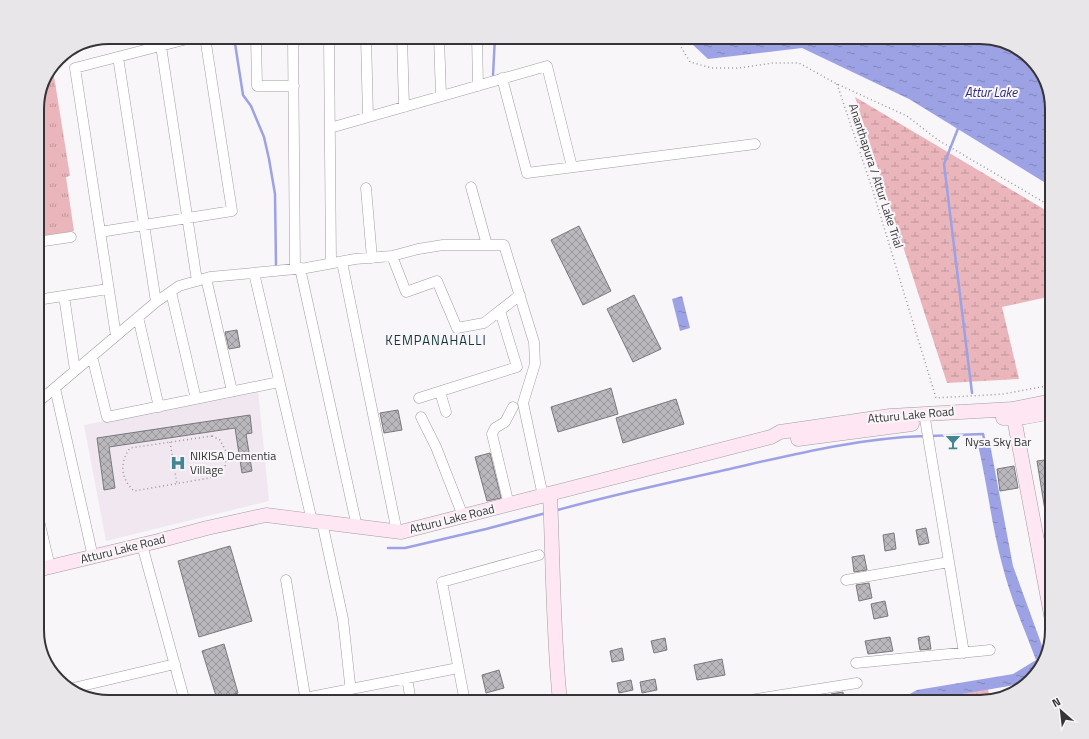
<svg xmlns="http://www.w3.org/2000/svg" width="1089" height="739" font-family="'Titillium Web',sans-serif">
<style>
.built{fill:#f0e7f0}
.grass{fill:url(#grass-tufts)}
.wetland{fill:url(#wetland-marsh)}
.water{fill:url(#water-ripples)}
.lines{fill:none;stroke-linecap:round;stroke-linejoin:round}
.stream{stroke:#9da2e5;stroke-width:2.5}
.building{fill:url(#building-cross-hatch);stroke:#79787c}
.street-casing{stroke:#a09da0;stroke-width:11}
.secondary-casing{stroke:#a09da0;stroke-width:15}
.path{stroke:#9c999c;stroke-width:1.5;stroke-dasharray:1 3;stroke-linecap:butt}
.street{stroke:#fff;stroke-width:10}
.secondary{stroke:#fee6f2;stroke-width:14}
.labels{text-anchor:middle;stroke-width:4;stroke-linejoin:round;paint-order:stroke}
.street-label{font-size:12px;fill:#363436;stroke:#f9f6f9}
.poi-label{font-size:12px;fill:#363436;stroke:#f9f6f9;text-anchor:start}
.water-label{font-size:13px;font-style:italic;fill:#322d7a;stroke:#f9f6f9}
.neighbourhood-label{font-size:13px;letter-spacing:1px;fill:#15363d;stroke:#f9f6f9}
.rim{fill:none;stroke:#363436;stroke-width:2}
</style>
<defs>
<pattern id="grass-tufts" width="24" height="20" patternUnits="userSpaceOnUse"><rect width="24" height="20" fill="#eab6bc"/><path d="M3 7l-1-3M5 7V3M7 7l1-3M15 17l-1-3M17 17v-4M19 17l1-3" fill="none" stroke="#be959a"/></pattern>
<pattern id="wetland-marsh" width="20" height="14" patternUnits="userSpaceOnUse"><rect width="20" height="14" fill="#eab6bc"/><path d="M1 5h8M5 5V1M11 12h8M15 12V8" fill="none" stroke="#be959a"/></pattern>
<pattern id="water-ripples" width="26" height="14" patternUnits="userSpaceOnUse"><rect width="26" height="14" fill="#9da2e5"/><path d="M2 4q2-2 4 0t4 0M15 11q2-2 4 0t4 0" fill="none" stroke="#8185ba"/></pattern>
<pattern id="building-cross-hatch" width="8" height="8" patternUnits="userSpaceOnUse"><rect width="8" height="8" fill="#bab8bc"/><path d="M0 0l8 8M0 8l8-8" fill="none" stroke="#98969a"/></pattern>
</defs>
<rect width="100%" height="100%" fill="#f9f6f9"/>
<path class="built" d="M258 390 269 501 106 541 84 425Z"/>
<path class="grass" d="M53 70 70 176 66 177 74 231 37 237V105Z
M988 689 990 700 980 702H915Z"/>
<path class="wetland" d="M855 97 1052 214V296L1002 307 1019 379 947 383Z"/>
<path class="water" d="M690 37H980L1020 49 1044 77 1052 109V187L909 99 802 48 708 59 691 43Z
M682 296 690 328 680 331 672 299Z
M989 439 1013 566 1045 654 1040 670 1018 683 1009 686 915 702H895L917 690 1013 674 1036 660C1024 628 1010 597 1002 564 991 523 987 481 977 441Z"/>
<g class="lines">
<path class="stream" d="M234 37 243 95 251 106 264 137 269 159 275 194 276 265
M71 50 123 37
M493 75 495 37
M959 126 944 164 972 393
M930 436 983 434 985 443
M554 511C611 495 668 483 725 470 791 455 858 438 925 436
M388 548H405L486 529 546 513"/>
</g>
<path class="building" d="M579 226 611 291 583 305 551 240Z
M634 295 661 349 633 362 607 309Z
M237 330 240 347 229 349 225 332Z
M611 388 618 414 558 432 551 407Z
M676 399 684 424 623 443 616 418Z
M398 410 402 430 384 433 380 413Z
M250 415 252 433 246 434 252 471 242 473 235 428 109 447 115 488 104 490 97 438Z
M490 453 501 498 487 501 475 457Z
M1052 459V529H1048L1037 461Z
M1014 466 1018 488 1000 491 997 469Z
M926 528 929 543 919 545 916 530Z
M894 533 896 549 885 551 883 535Z
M230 546 252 621 199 637 178 561Z
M864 555 867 570 854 572 852 557Z
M869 583 872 598 859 601 856 585Z
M885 601 888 616 874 619 871 604Z
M929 636 931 649 920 650 918 638Z
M890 637 893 651 868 654 865 641Z
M665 638 667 650 654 653 651 641Z
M224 644 238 693 217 699 202 651Z
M622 648 624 660 612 662 610 651Z
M722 659 725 675 697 680 694 665Z
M499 670 504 688 486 693 482 675Z
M655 679 657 690 642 693 640 682Z
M631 680 633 690 619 693 617 683Z
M843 692 844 702H832L831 694Z
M814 696 815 702H783V701Z"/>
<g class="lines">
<defs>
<path id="street" d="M256 37 257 86H294
M293 37 295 269
M329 37 331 263
M366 37 368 117
M402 37 404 107
M439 37 441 96
M477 37 478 86
M161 46 197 281
M118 57 156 302
M502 78 527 173 755 144
M330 128 547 66 572 167
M471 187 487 245
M366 188 372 258
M100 232 232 211 205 37
M37 242 71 237
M392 256 406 292 437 281 457 328 484 323 520 295
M342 262 397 532
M300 268 357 527
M254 273 312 521
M206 278 232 391
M171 292 196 399
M64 296 75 370
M37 300 108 289
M138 317 159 407
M116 336 75 68 195 37
M92 356 107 417 279 382
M55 388 93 557
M440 392 446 412
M419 398 517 367 500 311
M37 403 156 302 179 286 210 277 306 268 355 259 392 256 418 249 443 245H504L534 342 535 364 523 403 543 496
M421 417 436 447 463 516
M508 501 492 434 495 428 505 422 513 407
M37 512 50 567
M322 522 343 619 352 702
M142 545 185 702
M949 562 964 653
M286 580 306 702
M846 580 949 562 924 413
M856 663 990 650
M407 678 411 702
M69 689 175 664
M285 702 458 668
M465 702 442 582 539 555
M738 702 857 683"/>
<path id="secondary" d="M1003 418 1025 417 1052 412
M1014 418 1052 620
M798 439 912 424
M550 494C553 563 553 633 560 702
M37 570 158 541 207 528 266 515 401 532 771 437 780 432 890 416 1013 409 1052 401"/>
</defs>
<use href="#street" class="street-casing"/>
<use href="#secondary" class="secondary-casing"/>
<path class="path" d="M675 37 690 62 712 68H739L773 63H799L837 84 907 116 938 140 1052 207
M837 84 872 188 936 398 1003 394 1052 385
M37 115 44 140 37 143
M212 436 220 440 227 453 225 467 219 475 215 477 134 491C121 479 119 463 130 448Z
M170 442 177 484"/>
<use href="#street" class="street"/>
<use href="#secondary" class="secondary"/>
</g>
<defs>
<symbol id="bar-bare" viewBox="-9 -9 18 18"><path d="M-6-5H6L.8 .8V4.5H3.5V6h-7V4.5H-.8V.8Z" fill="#428694" stroke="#f9f6f9" stroke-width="2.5" paint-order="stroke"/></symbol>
<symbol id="hospital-bare" viewBox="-9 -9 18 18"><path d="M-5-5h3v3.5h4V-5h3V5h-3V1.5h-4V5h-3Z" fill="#428694" stroke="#f9f6f9" stroke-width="2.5" paint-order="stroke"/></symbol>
</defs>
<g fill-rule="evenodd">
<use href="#bar-bare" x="942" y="431" width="22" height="22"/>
<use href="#hospital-bare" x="167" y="452" width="22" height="22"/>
</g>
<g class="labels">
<g class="street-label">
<text transform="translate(876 176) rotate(72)" y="4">Ananthapura / Attur Lake Trial</text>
<text transform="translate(911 415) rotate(-5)" y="4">Atturu Lake Road</text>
<text transform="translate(452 519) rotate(-14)" y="4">Atturu Lake Road</text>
<text transform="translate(123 549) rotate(-14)" y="4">Atturu Lake Road</text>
</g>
<g class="poi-label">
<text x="965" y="446">Nysa Sky Bar</text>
<text x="190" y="460">NIKISA Dementia<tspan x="190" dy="14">Village</tspan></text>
</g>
<g class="water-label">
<text x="991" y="97">Attur Lake</text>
</g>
<g class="neighbourhood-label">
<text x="436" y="345">KEMPANAHALLI</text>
</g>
</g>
<path d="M0 0H1089V739H0ZM109 44H980A65 65 0 0 1 1045 109V630A65 65 0 0 1 980 695H109A65 65 0 0 1 44 630V109A65 65 0 0 1 109 44Z" fill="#e9e6e9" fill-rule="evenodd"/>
<path class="rim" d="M109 44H980A65 65 0 0 1 1045 109V630A65 65 0 0 1 980 695H109A65 65 0 0 1 44 630V109A65 65 0 0 1 109 44Z"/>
<g transform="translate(1061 711) rotate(332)" stroke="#f9f6f9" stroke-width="3" paint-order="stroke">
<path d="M0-3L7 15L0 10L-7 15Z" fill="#363436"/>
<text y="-6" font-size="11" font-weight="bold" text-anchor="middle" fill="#363436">N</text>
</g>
</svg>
